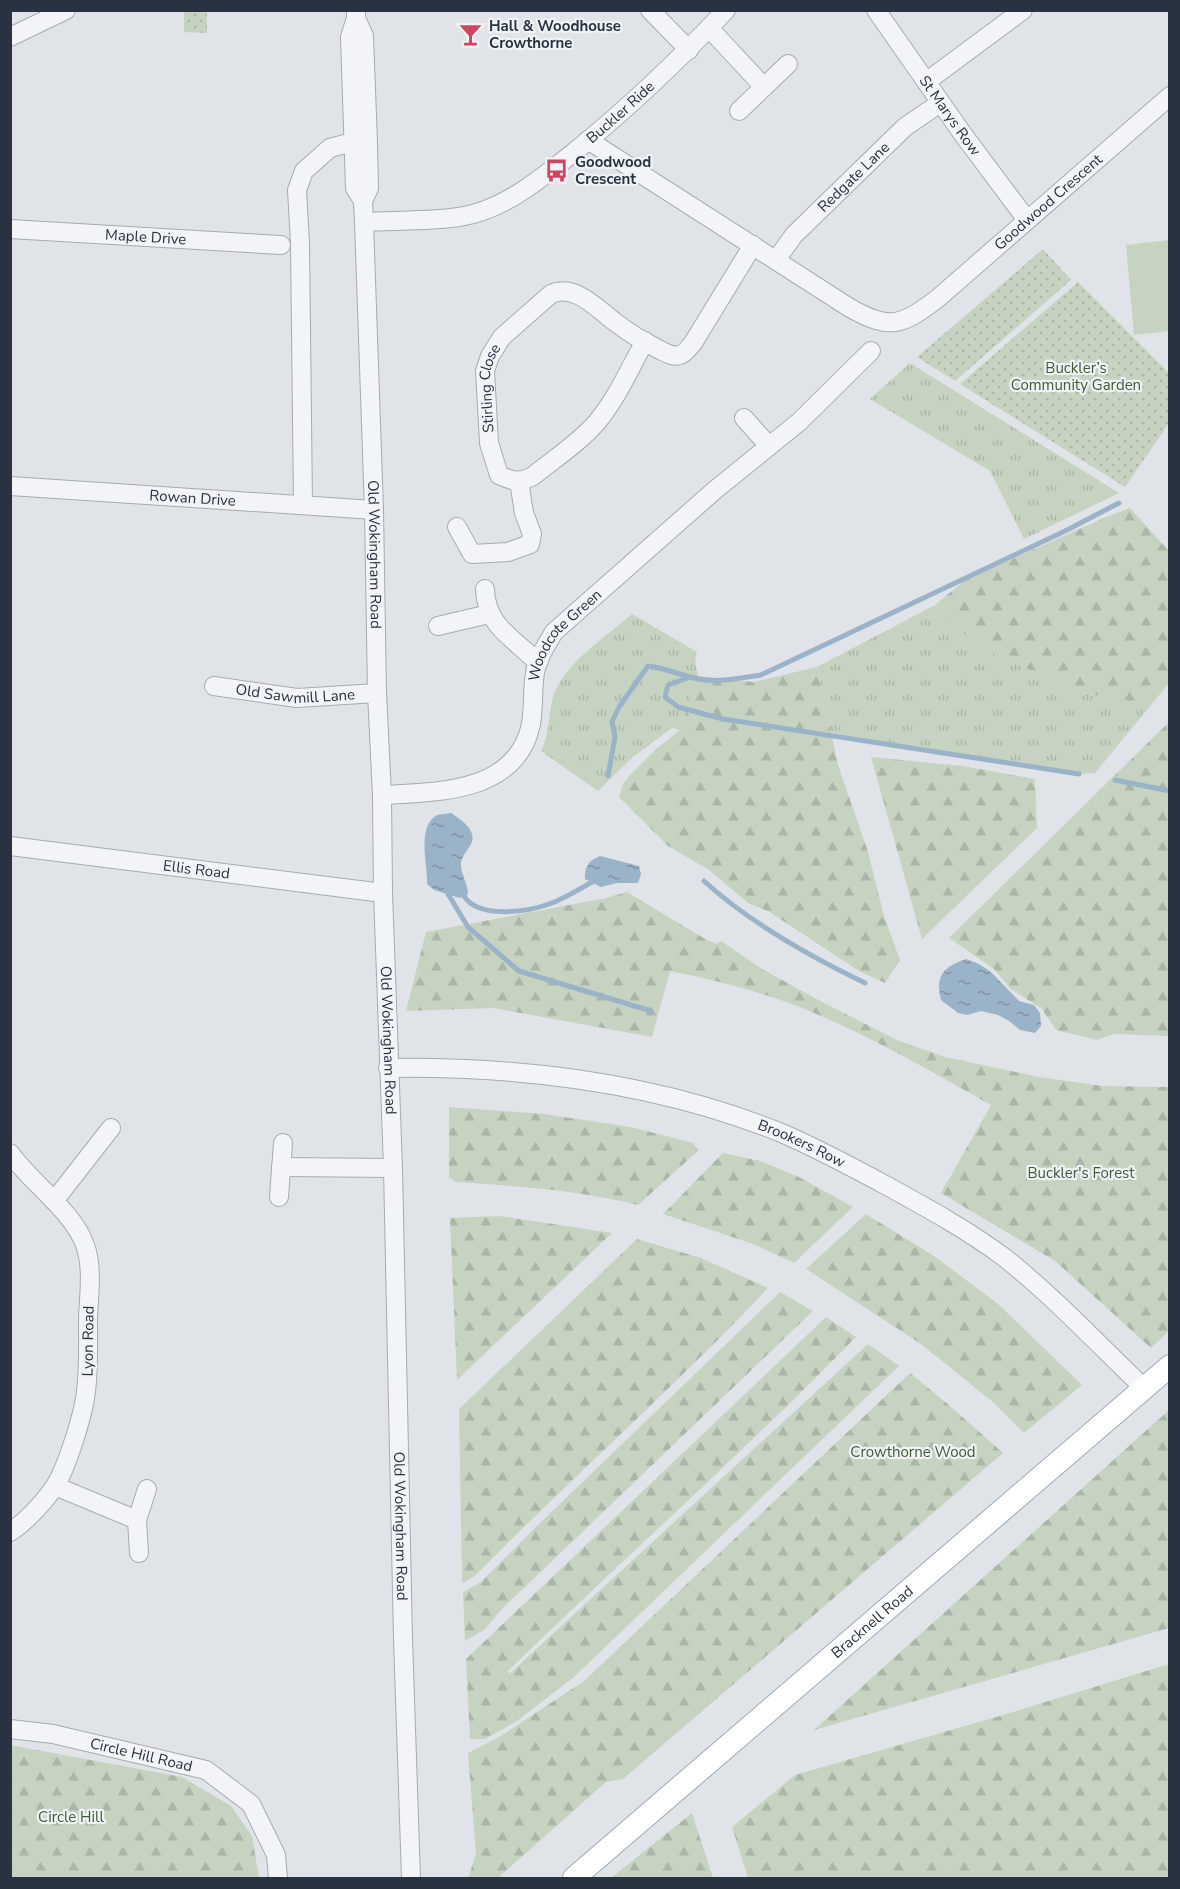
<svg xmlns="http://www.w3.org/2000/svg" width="1180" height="1889" font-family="'Nunito Sans',sans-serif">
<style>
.grass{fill:url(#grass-tufts)}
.forest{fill:url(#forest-firs)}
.park{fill:#c6d3c1}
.garden{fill:url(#garden-dots)}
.water{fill:url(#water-ripples)}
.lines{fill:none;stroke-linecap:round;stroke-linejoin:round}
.stream{stroke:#9bb3c8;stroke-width:5}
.minor-casing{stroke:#a5abb3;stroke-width:20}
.major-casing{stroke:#9fa9b4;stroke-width:24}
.minor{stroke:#f3f4f7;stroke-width:18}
.major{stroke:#fff;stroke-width:22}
.labels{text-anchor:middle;stroke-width:4.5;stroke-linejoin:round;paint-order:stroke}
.poi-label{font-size:15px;font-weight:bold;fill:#293240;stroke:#eff3f6;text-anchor:start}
.street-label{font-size:15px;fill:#293240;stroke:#eff3f6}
.park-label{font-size:15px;fill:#3f5c36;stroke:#eff3f6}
</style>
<defs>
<pattern id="grass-tufts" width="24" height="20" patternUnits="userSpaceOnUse" patternTransform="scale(1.5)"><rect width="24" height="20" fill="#c6d3c1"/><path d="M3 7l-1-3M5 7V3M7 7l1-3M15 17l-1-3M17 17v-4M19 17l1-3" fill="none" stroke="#aab6a7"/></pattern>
<pattern id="forest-firs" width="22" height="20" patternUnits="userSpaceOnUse" patternTransform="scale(1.5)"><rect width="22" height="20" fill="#c6d3c1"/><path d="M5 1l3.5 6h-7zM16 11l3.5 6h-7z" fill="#aab6a7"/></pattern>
<pattern id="garden-dots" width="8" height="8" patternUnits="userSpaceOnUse" patternTransform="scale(1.5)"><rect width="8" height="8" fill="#c6d3c1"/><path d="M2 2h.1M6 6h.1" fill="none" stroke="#aab6a7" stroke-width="1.8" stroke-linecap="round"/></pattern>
<pattern id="water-ripples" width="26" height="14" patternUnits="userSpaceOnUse" patternTransform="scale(1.5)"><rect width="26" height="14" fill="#9bb3c8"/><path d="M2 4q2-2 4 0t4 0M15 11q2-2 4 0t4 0" fill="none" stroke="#7e92a4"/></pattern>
</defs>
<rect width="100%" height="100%" fill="#e0e4e9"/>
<path class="grass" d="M910 363 1119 493 1024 539 990 471 870 399Z
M935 605 974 643 1014 663 1084 693 1151 705 1095 773 1079 774 831 733 817 667Z
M632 614 697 652 695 661 698 676 680 730 672 728 633 757 598 791 541 751C550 734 548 715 553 697 564 663 606 637 632 614Z"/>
<path class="forest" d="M1130 508 1169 551V683L1151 705 1084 693 1014 663 974 643 935 605 965 580 1106 517Z
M817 667 838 765 868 852 884 916 900 960 885 983 859 971 768 911 748 903 709 870 668 846 619 797 623 784 630 775 656 749 680 730 698 676 754 682Z
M1169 722V1036L1114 1034 1097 1040 1056 1030 1042 1009 1011 989 994 969 949 938Z
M871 757 963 766 1035 779 1037 828 922 939Z
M627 892 707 940 717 944 721 941 762 969 824 1003 897 1040 945 1057 1039 1077 1102 1086 1169 1087V1331L1151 1348 1055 1261 941 1193 991 1105C938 1075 884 1044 828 1019 778 996 724 982 670 971L652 1037 493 1008 406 1011 426 932 606 898Z
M449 1107 544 1114 631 1127 693 1143 698 1151 638 1205C579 1190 517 1186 456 1182L449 1178Z
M723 1153 760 1161 799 1177 853 1207 794 1263 753 1244 663 1214Z
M866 1214 934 1256 998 1304 1082 1385 1024 1433 994 1403 921 1344 806 1269Z
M499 1216 612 1233 457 1380 450 1218Z
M637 1239 701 1258 768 1288C674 1388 571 1478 475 1576L462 1583 459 1409Z
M780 1292 813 1311 502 1609 485 1629 465 1641 463 1592 481 1582 541 1522Z
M826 1317 856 1337C744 1452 623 1559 508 1671L509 1674 868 1344 899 1366 574 1677 517 1721 485 1739H470L466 1659Z
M910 1373 950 1406 1003 1453 623 1779 606 1782 498 1878H468L476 1854 468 1753 501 1736 584 1681Z
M1169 1410V1628L814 1730Z
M1169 1664V1878H748L732 1827 795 1775 1003 1715Z
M10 1745 182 1777 231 1806 252 1836 259 1878H11Z
M692 1813 713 1878H611Z"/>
<path class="park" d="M1169 240V331L1134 335 1126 245Z"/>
<path class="garden" d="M184 11H207V33L184 32Z
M1043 249 1071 280 955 381 917 357Z
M1078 282 1169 373V423L1125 487 960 384Z"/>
<path class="water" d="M451 813C460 819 476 829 472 842 469 849 463 854 461 862 460 874 468 883 468 894L460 898 434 890 427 884C428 865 416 827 437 815 441 814 447 814 451 813Z
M600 856 639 866 641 874 638 883H617L601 887 585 879C585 866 588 861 600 856Z
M966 959 979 964 991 972 1019 1001 1034 1005 1040 1013 1041 1026 1035 1033 1020 1030 1009 1021 998 1015 981 1011 967 1015 958 1013 941 1000C935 976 943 967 966 959Z"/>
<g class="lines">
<path class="stream" d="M690 677 668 685 665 697 678 707 723 719 1079 774
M608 776 615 737 612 722 619 707 648 666C666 668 682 676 699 679 719 683 741 678 761 675L1065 531 1119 503
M1115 780 1170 791
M704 881C750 923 809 956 865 983
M448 894 468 927 519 971 651 1011
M464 896C478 919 527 912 549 904 564 899 578 890 592 882"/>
<defs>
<g id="minor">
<path id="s1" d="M356 10V18L350 37 355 188 363 201 364 222 374 510 377 693 382 795 383 893 393 1168 403 1639 411 1878"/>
<path d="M650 10 689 50"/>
<path id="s2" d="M876 10 962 133 1027 220"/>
<path d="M356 18 364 36 368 143 369 188 363 201"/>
<path d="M709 28 764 87"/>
<path d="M10 37 66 10"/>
<path d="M926 82 1023 10"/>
<path d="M739 111 788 64"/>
<path id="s3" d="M588 140 850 308C891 331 902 325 937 299L1170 96"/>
<path id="s4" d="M364 222C396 220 443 222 473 214 511 204 542 177 573 153 627 109 678 61 726 10"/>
<path id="s5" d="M10 229 281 245"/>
<path id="s6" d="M776 260 794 235 905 127 940 103"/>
<path id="s7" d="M645 341C630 368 617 398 597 422 579 443 554 459 533 476 520 483 511 481 499 475L489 443 485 371 490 356 502 337 551 294C575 283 597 309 615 322 629 333 646 343 662 351 668 354 673 357 680 355 686 353 689 347 693 343L753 245"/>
<path d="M744 418 769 446"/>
<path id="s8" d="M10 486 374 510"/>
<path d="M303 505 300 243 297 190 304 171 330 148 345 144 368 143"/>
<path d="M457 527 472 554 508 552 530 544 532 534 524 513 519 481"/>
<path d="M485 589C486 624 510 636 533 658L539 661"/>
<path d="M438 626 489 614"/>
<path id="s9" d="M214 686 297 698 377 693"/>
<path id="s10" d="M382 795C438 792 517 793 531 724 534 707 532 690 535 673 537 658 547 644 554 632L715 490 799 422 871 351"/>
<path id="s11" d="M10 846 383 893"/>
<path id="s12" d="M388 1068C522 1066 659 1083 784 1134 820 1150 854 1168 889 1187 929 1209 969 1231 1005 1258 1055 1298 1098 1344 1144 1388"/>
<path d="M10 1153C31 1183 73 1211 85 1245 93 1267 89 1295 88 1318 88 1342 89 1367 86 1391 84 1413 67 1467 55 1486 45 1501 26 1522 10 1532"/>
<path d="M281 1167 393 1168"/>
<path d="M279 1197 283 1143"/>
<path d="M54 1201 111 1128"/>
<path d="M55 1486 137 1520"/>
<path d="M139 1553 137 1520 147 1489"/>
<path id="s13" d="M10 1729 53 1734 206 1770 251 1804 276 1855 278 1878"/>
</g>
<g id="major">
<path id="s14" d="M574 1878 1170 1366"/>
</g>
</defs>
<use href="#minor" class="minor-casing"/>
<use href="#major" class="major-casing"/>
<use href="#minor" class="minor"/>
<use href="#major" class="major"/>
</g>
<defs>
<symbol id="bar-bare" viewBox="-9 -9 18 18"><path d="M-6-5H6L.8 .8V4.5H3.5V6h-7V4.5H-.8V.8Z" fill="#cd4660" stroke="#eff3f6" stroke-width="2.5" paint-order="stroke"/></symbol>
<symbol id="bus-bare" viewBox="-9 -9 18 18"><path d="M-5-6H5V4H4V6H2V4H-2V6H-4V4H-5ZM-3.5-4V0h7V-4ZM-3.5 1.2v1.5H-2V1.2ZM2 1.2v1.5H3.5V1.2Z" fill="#cd4660" stroke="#eff3f6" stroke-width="2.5" paint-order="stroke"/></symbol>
</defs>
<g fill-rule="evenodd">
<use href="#bar-bare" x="454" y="18" width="33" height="33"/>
<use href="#bus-bare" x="540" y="154" width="33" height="33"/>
</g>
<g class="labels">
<g class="poi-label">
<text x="489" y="31">Hall &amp; Woodhouse<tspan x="489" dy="17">Crowthorne</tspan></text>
<text x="575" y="167">Goodwood<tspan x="575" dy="17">Crescent</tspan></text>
</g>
<g class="street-label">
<text dy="5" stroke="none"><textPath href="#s4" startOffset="290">Buckler Ride</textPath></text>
<text dy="5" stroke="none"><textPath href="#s2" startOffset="129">St Marys Row</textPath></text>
<text dy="5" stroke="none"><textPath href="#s6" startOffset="114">Redgate Lane</textPath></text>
<text dy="5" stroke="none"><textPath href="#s3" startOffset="555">Goodwood Crescent</textPath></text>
<text dy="5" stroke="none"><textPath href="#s5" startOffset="136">Maple Drive</textPath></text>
<text dy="5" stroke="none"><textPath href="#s7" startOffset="303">Stirling Close</textPath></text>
<text dy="5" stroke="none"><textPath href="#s8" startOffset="183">Rowan Drive</textPath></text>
<text dy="5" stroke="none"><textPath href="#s1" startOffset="548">Old Wokingham Road</textPath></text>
<text dy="5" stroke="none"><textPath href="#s10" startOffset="280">Woodcote Green</textPath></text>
<text dy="5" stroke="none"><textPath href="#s9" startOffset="82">Old Sawmill Lane</textPath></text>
<text dy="5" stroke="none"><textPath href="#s11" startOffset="188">Ellis Road</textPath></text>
<text dy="5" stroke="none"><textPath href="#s1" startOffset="1034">Old Wokingham Road</textPath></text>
<text dy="5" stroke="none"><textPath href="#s12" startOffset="424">Brookers Row</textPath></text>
<text transform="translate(88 1341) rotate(-89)" y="5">Lyon Road</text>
<text dy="5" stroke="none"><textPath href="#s1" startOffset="1520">Old Wokingham Road</textPath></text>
<text dy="5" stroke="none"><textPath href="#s14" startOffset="393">Bracknell Road</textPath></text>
<text dy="5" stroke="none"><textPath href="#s13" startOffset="134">Circle Hill Road</textPath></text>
</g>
<g class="park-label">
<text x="1076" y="373">Buckler’s<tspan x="1076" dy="17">Community Garden</tspan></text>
<text x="1081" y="1178">Buckler's Forest</text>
<text x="913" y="1457">Crowthorne Wood</text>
<text x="71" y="1822">Circle Hill</text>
</g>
</g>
<rect width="1180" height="1889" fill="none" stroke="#293240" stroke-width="24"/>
</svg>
